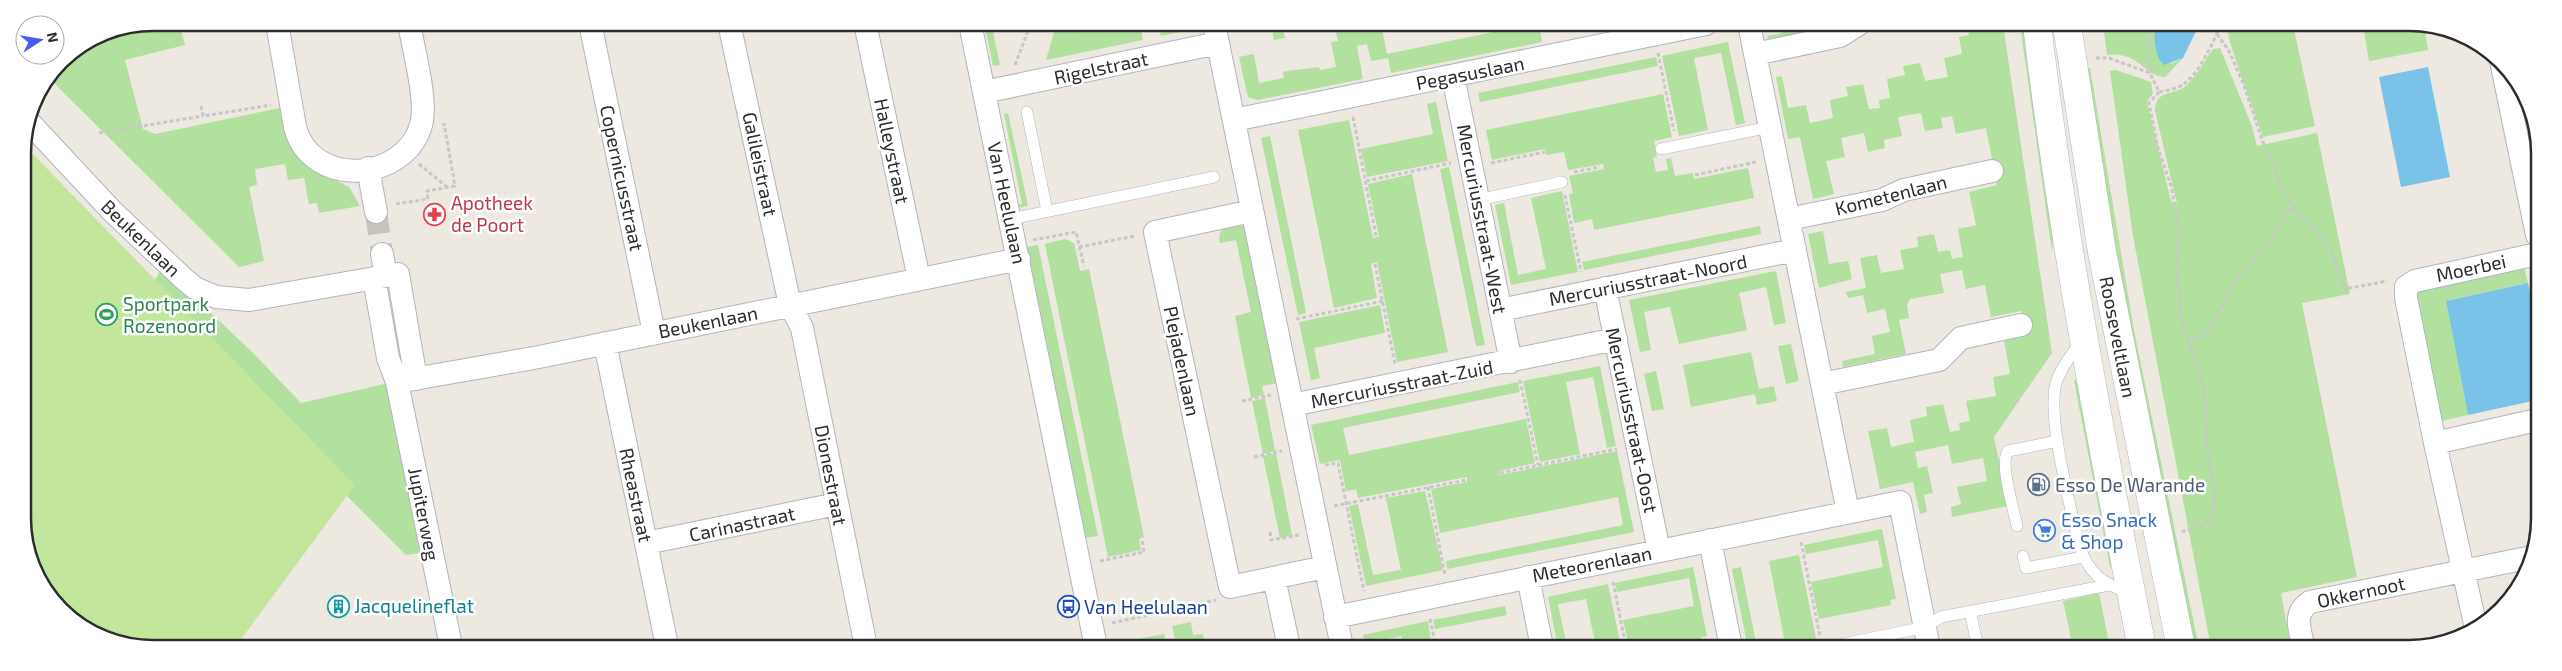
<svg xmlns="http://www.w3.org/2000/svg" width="2562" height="671" font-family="'Exo 2',sans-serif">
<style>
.green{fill:#b1e09f}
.pitch{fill:#c2e79c}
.water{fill:#79c3e9}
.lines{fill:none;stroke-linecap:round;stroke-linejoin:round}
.street-tunnel{stroke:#c6c2bc;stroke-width:22;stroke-dasharray:22 11;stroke-linecap:butt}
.lane-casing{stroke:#b3b5bf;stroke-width:12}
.street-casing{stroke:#b3b5bf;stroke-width:24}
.secondary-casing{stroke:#b3b5bf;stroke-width:29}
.path{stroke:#c8c8c8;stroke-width:3;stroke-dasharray:4 2.5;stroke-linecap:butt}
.lane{stroke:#fff;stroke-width:11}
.street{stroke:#fff;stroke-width:22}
.secondary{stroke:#fff;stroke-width:28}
.labels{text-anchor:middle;stroke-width:5;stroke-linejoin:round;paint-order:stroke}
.street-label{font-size:19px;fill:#2c2c2c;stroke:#fff}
.health-label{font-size:19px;fill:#be3a42;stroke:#fff;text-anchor:start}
.leisure-label{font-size:19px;fill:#27864d;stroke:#fff;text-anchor:start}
.service-label{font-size:19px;fill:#4e5e75;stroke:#fff;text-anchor:start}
.shop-label{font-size:19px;fill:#366cbe;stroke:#fff;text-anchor:start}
.culture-label{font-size:19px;fill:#0d838f;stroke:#fff;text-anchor:start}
.transit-label{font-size:19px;fill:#164399;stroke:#fff;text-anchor:start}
.rim{fill:none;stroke:#2c2c2c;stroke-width:2.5}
</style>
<rect width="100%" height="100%" fill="#ede8e0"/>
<path class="green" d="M153 23H179L185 45 125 60 143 129 155 134 289 106 323 174 349 187 360 206 319 213 317 203 309 204 304 178 288 180 285 164 255 169 257 185 249 187 264 261 239 267 49 78 61 61 103 32Z
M984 23H991L1000 65 993 66Z
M1103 24H1140L1143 40 1046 60 1054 32H1081Z
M1158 24H1195L1190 30 1161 36Z
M1266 24H1291L1282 26 1285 38 1274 40 1272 31H1268Z
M1334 24H1381L1387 54 1532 24H1539L1542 42 1391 73 1388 58 1371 61 1367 44 1357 46 1363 79 1258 100 1248 97 1239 57 1254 54 1259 83 1284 78 1283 72C1295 69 1309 69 1319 67L1320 70 1336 67 1331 42 1338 41Z
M1780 24H1842L1769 45 1767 36 1782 33Z
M1967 25H2003L2052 353 1994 437 2008 506 1952 517 1951 507 1961 504 1957 487 1987 481 1983 458 1952 464 1948 445 1915 452 1918 468 1927 466 1933 493 1924 495 1927 512 1920 514 1913 482 1880 489 1868 431 1887 428 1891 447 1914 442 1910 420 1927 416 1926 407 1943 404 1950 432 1960 430 1959 423 1970 421 1966 401 1996 396 1993 377 2010 374 2004 340 2026 335 2021 311 1991 317 1985 285 1966 289 1962 270 1940 274 1944 293 1910 299 1907 305 1909 318 1899 320 1906 354 1843 367 1842 361 1875 354 1872 336 1890 332 1885 309 1867 313 1863 295 1848 298 1846 292 1866 288 1860 258 1877 255 1881 273 1904 269 1900 250 1918 247 1917 237 1934 234 1938 252 1950 250 1952 259 1963 257 1958 229 1976 225 1969 192 1997 185 1986 128 1956 134 1952 116 1941 118 1943 128 1925 131 1921 113 1898 117 1902 136 1884 140 1885 148 1868 152 1864 133 1841 138 1845 157 1826 161 1834 194 1813 199 1800 137 1788 139 1776 77 1782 76 1788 108 1806 105 1810 123 1833 118 1830 100 1848 96 1846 87 1863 84 1869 109 1880 108 1879 100 1890 98 1887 79 1905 75 1903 66 1920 63 1925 81 1948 77 1944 58 1962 54 1959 37 1969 35Z
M2020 25H2027L2054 223 2052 252Z
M2103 25H2154L2155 49 2171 64 2183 58 2165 77C2143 76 2139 51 2107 55Z
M2227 25H2293L2315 126 2263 137C2258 121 2224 33 2227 25Z
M2363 25H2424L2428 50 2369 61Z
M1728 42 1745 123 1736 125 1721 53 1694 58 1708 130 1679 136 1662 56Z
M2220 48 2252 126 2257 146 2317 133 2350 294 2302 303 2357 577 2281 593 2291 648H2211L2133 236 2110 71 2116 70 2151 82 2153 93 2147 102 2171 201 2177 204 2155 111C2156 87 2176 97 2188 84 2198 74 2205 60 2213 49Z
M1656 57 1658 66 1480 102 1478 93Z
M2090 68 2134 330 2199 648H2192L2127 331 2083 69Z
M1663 94 1672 137 1654 141 1657 157 1653 158 1656 172 1668 170 1666 159 1671 158 1675 176 1693 173 1694 179 1748 168 1754 198 1594 230 1592 219 1574 223 1569 194 1573 193 1569 176 1604 169 1603 164 1568 170 1564 152 1546 155 1545 149 1492 160 1486 130Z
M1436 102 1448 161 1367 177 1361 149 1433 134 1427 104Z
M1008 113 1028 206 1017 208V205L1022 204 1004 114Z
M1349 120 1373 238 1379 237 1368 184 1412 174 1448 352 1397 362 1377 262 1371 264 1377 298 1334 308 1298 130Z
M1270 136 1306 313 1298 315 1261 138Z
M1449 167 1485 345 1476 346 1440 169Z
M1562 191 1578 272 1511 285 1495 205 1504 203 1518 275 1546 269 1531 198Z
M1240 225 1245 228 1279 383 1262 386 1264 395 1251 398 1235 316 1251 312 1236 240 1220 243C1218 236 1220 231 1225 227Z
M1760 226 1761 234 1584 270 1582 262Z
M1823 231 1829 264 1848 261 1852 279 1819 288 1808 234Z
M1065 239 1074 243 1080 271 1089 269 1144 537 1139 539 1141 550 1108 557 1045 244Z
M1038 245 1098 536 1086 538 1026 247Z
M163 267 255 355 301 403 389 383 421 553 406 555 334 483 127 646 61 610 25 544V474L73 411Z
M2524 267 2528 283 2446 301 2468 415 2441 421 2415 291Z
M1776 271 1786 323 1774 325 1766 287 1739 293 1747 330 1679 344 1670 307 1644 312 1651 350 1640 352 1629 300Z
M1380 305 1385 333 1314 348 1320 378 1311 380 1299 322Z
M1791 344 1799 381 1786 384 1778 346Z
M1751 352 1759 389 1774 386 1777 401 1757 405 1755 394 1691 407 1683 365Z
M1600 366 1616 446 1607 448 1593 377 1566 382 1580 454 1540 462 1523 381Z
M1656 371 1664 409 1652 411 1644 374Z
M2078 377 2115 565 2110 567 2074 381Z
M1518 382 1520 392 1343 428 1349 455 1526 419 1535 463 1499 471 1500 475 1617 451 1634 532 1447 569 1446 561 1623 525 1618 497 1440 533 1431 489 1467 482V477L1358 498 1356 489 1346 491 1340 460 1320 464 1311 425Z
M1265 398 1275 451 1263 454 1252 401Z
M1276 453 1292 535 1280 538 1263 456Z
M1425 491 1443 570 1366 586 1349 506 1358 504 1373 575 1401 570 1386 498Z
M1882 529 1896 599 1890 600 1891 605 1819 619 1811 582 1883 567 1878 540 1806 554 1804 545Z
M1799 555 1817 643 1825 642 1826 648H1786L1769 561Z
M1693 567 1707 636 1701 637 1702 643 1681 647H1629L1623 620 1694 606 1689 578 1617 592 1615 583Z
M1741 567 1757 648H1748L1732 569Z
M1608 584 1621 647H1596L1586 599 1558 604 1567 647H1558L1548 597Z
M2099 593 2110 648H2073L2063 601Z
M1505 606 1507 615 1435 629 1433 620Z
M1428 621 1432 647H1404L1401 636 1374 642 1375 647H1365L1363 635Z
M1191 622 1193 635 1203 634 1205 647H1177L1172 626Z
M1164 634 1167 647H1123L1122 642Z"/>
<path class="pitch" d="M23 144 355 485 236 646H127L61 610 25 544Z"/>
<path class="water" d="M2154 25H2199L2183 58 2164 65C2153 55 2155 39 2154 25Z
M2428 67 2450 177 2401 187 2379 77Z
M2528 283 2537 326V400L2468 415 2446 301Z"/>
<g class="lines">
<path class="street-tunnel" d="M376 212 382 254"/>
<defs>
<path id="lane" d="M1027 112 1047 211
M1661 149 1770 127
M1478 200 1562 182
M1011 219 1214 177
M2081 341C2073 353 2062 366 2057 380 2045 412 2071 508 2079 545 2090 576 2102 582 2130 594
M2017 526C2014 511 1999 462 2008 451L2058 441
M2023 556 2026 568 2083 557
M1970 611 1978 648
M1829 647 1925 627 1941 617 2109 585"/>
<path id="street" d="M277 23 295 127C311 189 405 182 421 125 428 101 413 48 409 23
M590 23 654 333
M729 23 790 305 802 328 866 647
M865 23 919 279
M970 23 1096 647
M1214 24 1342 647
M1749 24 1848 512
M1755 54 1840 36 1859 24
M2501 61 2537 235
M1453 76 1511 362
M984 92 1218 43
M1234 120 1706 24
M28 121 112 211 184 279 195 288 216 297 249 300 398 274 416 379
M368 168 376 212
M1252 211 1155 232 1230 587 1325 567
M1789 219 1882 200 1904 190 1992 171
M382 254 386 276
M374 278 388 358 397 382 451 646
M1605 288 1659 551
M1500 310 1795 250
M605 343 667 646
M397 382 539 357 1019 259
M1822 384 1939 360 1961 338 2021 325
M1292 405 1616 339
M2435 443 2406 298V287L2415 281 2537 254
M1710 540 1731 648
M646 543 837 504
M1528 577 1542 647
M1274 578 1289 647
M1335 617 1900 502 1929 648
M2476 628 2435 443 2537 420
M2304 648C2300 629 2292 614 2310 602L2532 557"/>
<path id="secondary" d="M2037 25C2062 234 2101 441 2142 648
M2067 25 2102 252 2181 648"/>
</defs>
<use href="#lane" class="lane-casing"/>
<use href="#street" class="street-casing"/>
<use href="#secondary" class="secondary-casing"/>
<path class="path" d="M1036 23C1055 34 1077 34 1097 24
M2149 25 2150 73
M2217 34 2229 51 2244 85 2262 140 2281 184 2292 206 2330 246 2345 289 2387 281
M1658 53 1674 131
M2096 58H2109L2150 73 2159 92C2168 90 2178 89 2185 83 2199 73 2214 41 2221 25
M1015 65 1031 23
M2159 92 2149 103 2158 148 2171 186 2179 227 2178 281 2182 322 2201 375 2205 395 2207 448 2214 489V505L2210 520 2199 527 2180 532
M201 106 203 116 271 105
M1353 117 1376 236
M99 133 203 116
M1491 163 1545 152
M419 164 448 188
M1574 172 1600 167
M1695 175 1756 162
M1366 181 1451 163
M1565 195 1581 272
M396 204 428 199 427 191 455 186 444 123
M1033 240 1076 232 1084 266
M1079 247 1135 236
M1375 264 1395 364
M1296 319 1383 301
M2188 344 2208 332 2232 286 2268 243 2292 206
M1520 380 1538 465
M1242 401 1271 395
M1254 457 1282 451
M1325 465 1338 463 1364 591
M1500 473 1617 449
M1428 487 1445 575
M1334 506 1466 480
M1270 532 1271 540 1299 535
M1801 542 1820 636
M1100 561 1144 552 1142 540
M1613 582 1626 647
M1430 619 1436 647
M1112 623 1216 600"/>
<use href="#lane" class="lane"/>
<use href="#street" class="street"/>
<use href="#secondary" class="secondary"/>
</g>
<defs>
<symbol id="pharmacy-ring" viewBox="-11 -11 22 22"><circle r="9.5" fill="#fff" stroke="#e0444e" stroke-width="1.5"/><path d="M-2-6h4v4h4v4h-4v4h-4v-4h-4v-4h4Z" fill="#e0444e"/></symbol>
<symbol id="stadium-ring" viewBox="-11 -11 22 22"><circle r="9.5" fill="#fff" stroke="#2e9e5b" stroke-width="1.5"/><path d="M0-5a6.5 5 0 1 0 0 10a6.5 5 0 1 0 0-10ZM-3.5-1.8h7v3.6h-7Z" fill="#2e9e5b"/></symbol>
<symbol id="fuel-ring" viewBox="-11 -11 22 22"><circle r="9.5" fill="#fff" stroke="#5c6f8a" stroke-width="1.5"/><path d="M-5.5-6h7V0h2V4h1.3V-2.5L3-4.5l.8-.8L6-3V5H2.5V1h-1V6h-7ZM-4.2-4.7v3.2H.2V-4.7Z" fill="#5c6f8a"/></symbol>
<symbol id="supermarket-ring" viewBox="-11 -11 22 22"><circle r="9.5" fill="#fff" stroke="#3f7fe0" stroke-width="1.5"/><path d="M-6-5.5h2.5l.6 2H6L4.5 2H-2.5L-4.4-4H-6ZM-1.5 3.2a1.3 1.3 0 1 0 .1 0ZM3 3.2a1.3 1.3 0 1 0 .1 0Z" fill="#3f7fe0"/></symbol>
<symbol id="building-ring" viewBox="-11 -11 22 22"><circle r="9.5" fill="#fff" stroke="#0f9aa8" stroke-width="1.5"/><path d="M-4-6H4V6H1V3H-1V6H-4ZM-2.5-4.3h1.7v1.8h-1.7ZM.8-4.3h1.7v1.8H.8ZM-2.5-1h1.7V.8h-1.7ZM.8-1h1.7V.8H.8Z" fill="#0f9aa8"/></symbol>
<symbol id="bus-ring" viewBox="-11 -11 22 22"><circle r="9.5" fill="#fff" stroke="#1a4fb4" stroke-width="1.5"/><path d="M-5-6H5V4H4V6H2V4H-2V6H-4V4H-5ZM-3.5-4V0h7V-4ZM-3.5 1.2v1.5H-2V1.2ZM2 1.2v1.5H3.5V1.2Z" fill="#1a4fb4"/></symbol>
</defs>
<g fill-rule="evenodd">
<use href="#pharmacy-ring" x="422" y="202" width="25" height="25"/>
<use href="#stadium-ring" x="94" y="302" width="25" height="25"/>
<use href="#fuel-ring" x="2026" y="472" width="25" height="25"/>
<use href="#supermarket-ring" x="2032" y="518" width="25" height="25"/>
<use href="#building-ring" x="326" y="594" width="25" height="25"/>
<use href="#bus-ring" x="1056" y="594" width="25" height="25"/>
</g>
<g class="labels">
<g class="street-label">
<text transform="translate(1101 68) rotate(-12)" y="7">Rigelstraat</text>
<text transform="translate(1470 73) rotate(-11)" y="7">Pegasuslaan</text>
<text transform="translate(892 151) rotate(78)" y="7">Halleystraat</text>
<text transform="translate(760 164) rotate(78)" y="7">Galileistraat</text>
<text transform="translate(622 178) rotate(78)" y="7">Copernicusstraat</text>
<text transform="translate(1891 195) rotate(-14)" y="7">Kometenlaan</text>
<text transform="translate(1007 203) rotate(78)" y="7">Van Heelulaan</text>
<text transform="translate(1482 219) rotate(79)" y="7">Mercuriusstraat-West</text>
<text transform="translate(141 238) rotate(44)" y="7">Beukenlaan</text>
<text transform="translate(2471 268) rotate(-12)" y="7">Moerbei</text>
<text transform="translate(1648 280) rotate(-11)" y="7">Mercuriusstraat-Noord</text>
<text transform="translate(708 322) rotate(-11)" y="7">Beukenlaan</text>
<text transform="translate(2118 337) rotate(79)" y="7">Rooseveltlaan</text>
<text transform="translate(1182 361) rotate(78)" y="7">Plejadenlaan</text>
<text transform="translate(1402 384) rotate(-11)" y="7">Mercuriusstraat-Zuid</text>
<text transform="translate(1632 420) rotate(78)" y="7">Mercuriusstraat-Oost</text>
<text transform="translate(831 475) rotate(79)" y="7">Dionestraat</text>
<text transform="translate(636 495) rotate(78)" y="7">Rheastraat</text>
<text transform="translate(424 514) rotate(79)" y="7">Jupiterweg</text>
<text transform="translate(742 524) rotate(-12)" y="7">Carinastraat</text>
<text transform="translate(1592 564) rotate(-11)" y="7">Meteorenlaan</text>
<text transform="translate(2361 592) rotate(-12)" y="7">Okkernoot</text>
</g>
<g class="health-label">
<text x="451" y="210">Apotheek<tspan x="451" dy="22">de Poort</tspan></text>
</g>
<g class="leisure-label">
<text x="123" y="311">Sportpark<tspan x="123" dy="22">Rozenoord</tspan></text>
</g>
<g class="service-label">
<text x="2055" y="492">Esso De Warande</text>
</g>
<g class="shop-label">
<text x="2061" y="527">Esso Snack<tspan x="2061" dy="22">&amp; Shop</tspan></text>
</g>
<g class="culture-label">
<text x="354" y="613">Jacquelineflat</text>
</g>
<g class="transit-label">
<text x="1084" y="614">Van Heelulaan</text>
</g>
</g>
<path d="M0 0H2562V671H0ZM153 31H2409A122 122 0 0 1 2531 153V518A122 122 0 0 1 2409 640H153A122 122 0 0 1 31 518V153A122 122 0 0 1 153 31Z" fill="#fff" fill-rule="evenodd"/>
<path class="rim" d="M153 31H2409A122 122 0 0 1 2531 153V518A122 122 0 0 1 2409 640H153A122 122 0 0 1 31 518V153A122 122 0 0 1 153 31Z"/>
<g transform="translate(40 40) rotate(78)"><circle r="24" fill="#ffffff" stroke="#ababab"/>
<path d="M0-4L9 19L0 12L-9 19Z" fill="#495df1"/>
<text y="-8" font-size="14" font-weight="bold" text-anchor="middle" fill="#2c2c2c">N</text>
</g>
</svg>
